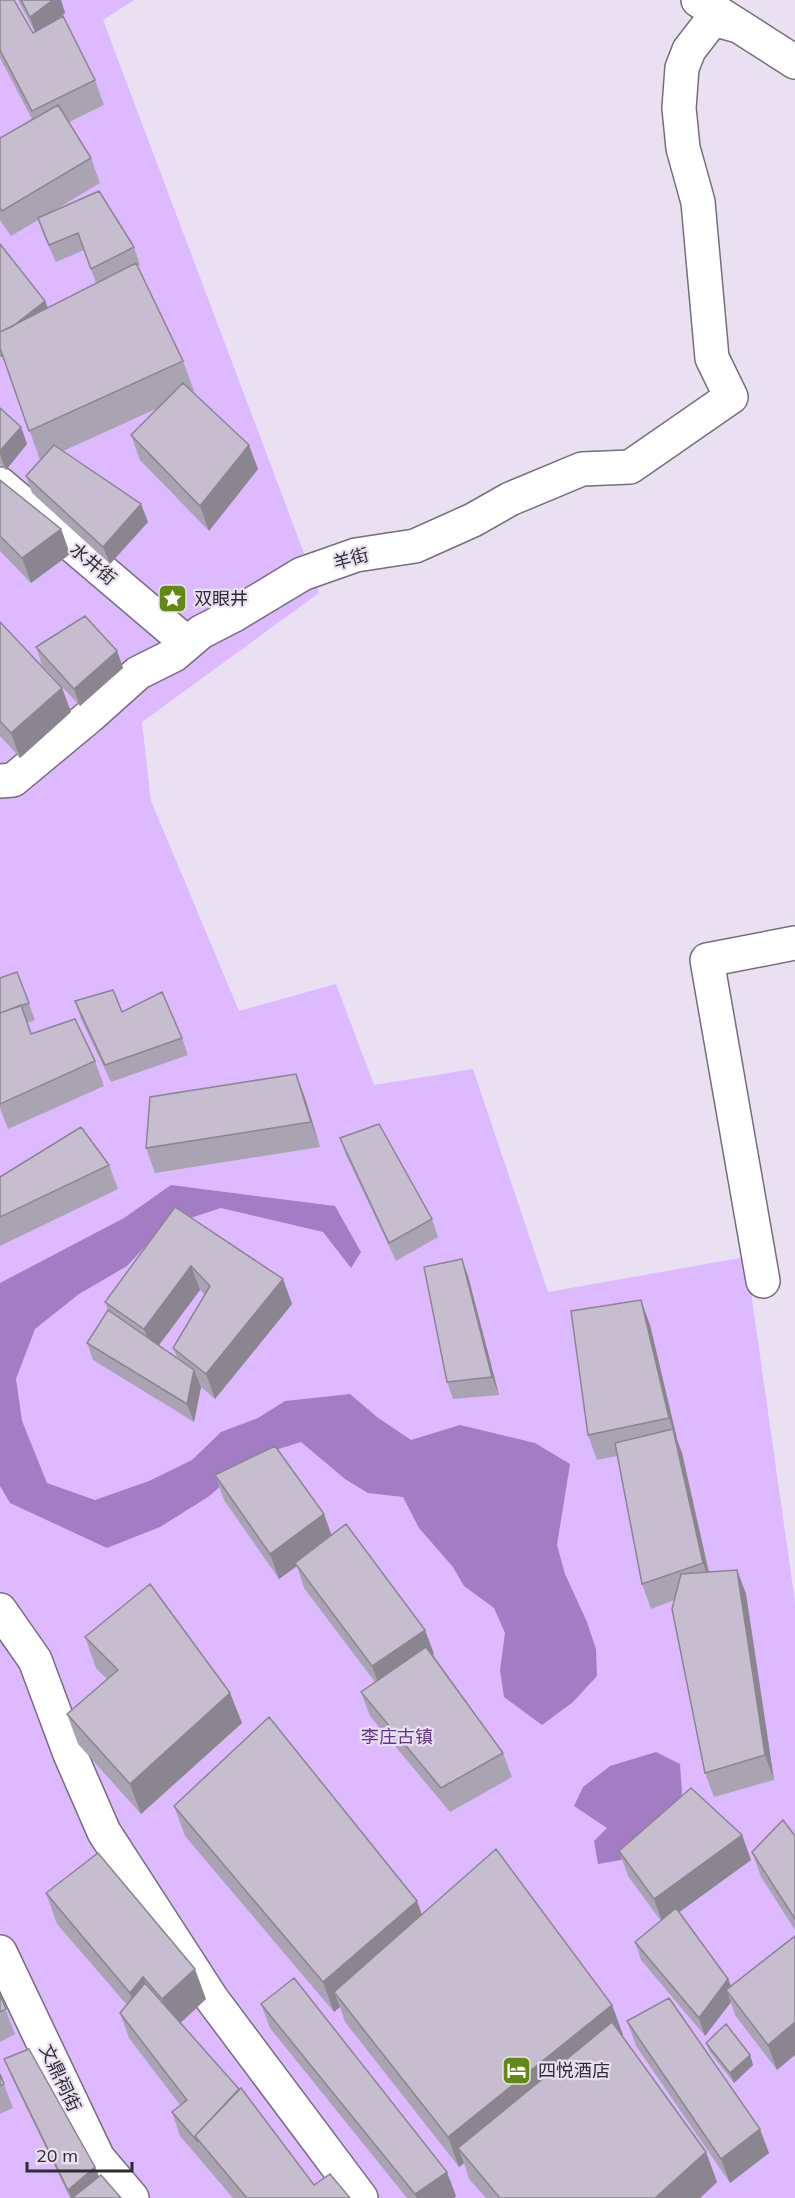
<svg xmlns="http://www.w3.org/2000/svg" width="795" height="2198" font-family="Mulish,'Noto Sans SC',sans-serif">
<style>
.green{fill:#ddb9ff}
.water{fill:#a27dc4}
.lines{fill:none;stroke-linecap:round;stroke-linejoin:round}
.minor-casing{stroke:#756e7c;stroke-width:36}
.minor{stroke:#fff;stroke-width:33}
.wall{fill:#aaa3b1;fill-rule:evenodd}
.shaded-wall{fill:#8b8590}
.building{fill:#c6bece;stroke:#8b8590;stroke-width:1.5}
.labels{text-anchor:middle;stroke-width:4.5;stroke-linejoin:round;paint-order:stroke}
.street-label{font-size:18px;fill:#2e2b31;stroke:#e9e1f2}
.poi-label{font-size:18px;fill:#2e2b31;stroke:#e9e1f2;text-anchor:start}
.park-label{font-size:18px;fill:#64348a;stroke:#e9e1f2}
</style>
<rect width="100%" height="100%" fill="#e9e1f2"/>
<path class="green" d="M0 0H134L103 20 319 593 142 722 151 801 239 1011 336 984 374 1085 473 1069 548 1292 746 1257 795 1602V2198H0Z"/>
<path class="water" d="M171 1185 335 1206 361 1252 351 1268 323 1232 221 1208 163 1227 127 1266 79 1294 35 1329 16 1379 22 1421 47 1483 95 1500 149 1481 192 1460 221 1432 258 1418 285 1401 350 1394 377 1417 411 1440 460 1425 535 1443 570 1464 557 1545 565 1574 587 1622 596 1649 597 1676 573 1702 542 1725 504 1697 500 1670 505 1633 494 1608 464 1586 453 1567 419 1528 403 1497 368 1493 345 1479 301 1442 256 1456 208 1497 160 1527 107 1548 10 1503 0 1486V1283L124 1218Z
M656 1752 680 1764 682 1793 675 1821 649 1835 621 1860 598 1864 594 1841 607 1828 574 1806 583 1787 610 1766Z"/>
<g class="lines">
<defs>
<path id="minor" d="M698 0 795 62
M0 484 187 643
M0 781 13 780 90 716 138 673 174 655 201 632 234 615 302 574 356 555 415 546 473 520 510 499 582 469 630 467 731 397 712 358 698 202 683 148 679 108 682 68 689 50 713 19 734 25
M763 1281 707 960 795 943
M0 1610 35 1660 70 1754 104 1832 212 1999 361 2198
M0 1952 98 2158 132 2198"/>
</defs>
<use href="#minor" class="minor-casing"/>
<use href="#minor" class="minor"/>
</g>
<path class="wall" d="M0 0 33 33 35 32 18 0H61L65 13 57 20 95 80 104 105 69 122 91 158 100 183 48 214 134 247 140 265 137 266 183 361 194 391 193 392 258 469 209 531 140 460 131 435 158 408 63 451 141 504 148 522 110 564 32 493 26 476 40 460 3 356 1 357H0V244L45 301 48 308 96 283 84 250 56 262 44 236 38 220 11 236 0 220V138L32 119 0 58Z
M0 408 21 427 27 444 6 470 0 464Z
M0 480 61 529 70 554 31 583 0 551Z
M0 622 62 688 71 712 20 758 0 736Z
M36 647 117 651 123 668 80 706 42 665Z
M17 972 35 1020 27 1023 31 1034 95 1061 104 1086 8 1129 0 1108V978Z
M75 1001 182 1038 188 1055 111 1082 81 1019Z
M296 1074 305 1098 320 1147 155 1173 146 1148Z
M340 1138 432 1219 438 1237 396 1261 346 1155Z
M109 1165 118 1189 0 1246V1177Z
M175 1207 283 1279 292 1304 215 1399 201 1387 194 1422 93 1360 87 1343 108 1310 105 1302ZM200 1290 205 1295 173 1348 177 1357 159 1345Z
M462 1259 468 1276 499 1395 453 1399 447 1382Z
M650 1325 678 1443 682 1453 709 1572 737 1570 746 1594 774 1780 714 1797 705 1773 674 1600 651 1609 642 1584 617 1456 597 1460 588 1435Z
M215 1475 332 1535 425 1630 434 1654 433 1655 503 1753 512 1777 450 1812 370 1716 361 1692 375 1682 304 1588 297 1566 279 1579 224 1500Z
M85 1637 230 1693 242 1723 141 1814 78 1744 67 1714 107 1679 96 1668Z
M174 1806 422 1914 612 2005 623 2035 622 2036 706 2152 717 2182 700 2198H486L469 2179 464 2163 459 2167 345 2022 340 2007 334 2012 185 1836Z
M742 1835 751 1860 679 1912 728 1979 731 1986 795 1936 777 2070 735 2015 731 2002 705 2036 641 1960 635 1942 661 1921 628 1876 619 1851Z
M795 1836V1930L761 1877 752 1852Z
M46 1893 206 1999 180 2023 314 2185 350 2198H233L180 2136 172 2112 180 2105 129 2038 120 2013 127 2005 57 1924Z
M0 1995 15 2034 0 2042Z
M261 2004 456 2196 454 2198H407L270 2028Z
M627 2021 769 2153 730 2183 636 2046Z
M706 2043 750 2055 753 2065 734 2083 710 2052Z
M4 2059 95 2167 99 2176 121 2198H70L11 2076Z
M0 2074 13 2108 0 2114Z"/>
<path class="shaded-wall" d="M53 0H61L65 13 36 35 30 17Z
M45 301 52 318 1 357 0 336Z
M21 427 27 444 6 470 0 454V451Z
M249 445 258 469 209 531 200 506Z
M141 504 148 522 110 564 103 547Z
M61 529 70 554 31 583 22 558Z
M117 651 123 668 80 706 74 689Z
M62 688 71 712 20 758 11 733Z
M296 1074 305 1098 320 1147 311 1122Z
M462 1259 468 1276 499 1395 492 1377Z
M191 1266 200 1290 153 1353 144 1329Z
M283 1279 292 1304 215 1399 206 1374Z
M641 1300 650 1325 678 1443 669 1418Z
M194 1370 201 1387 194 1422 187 1404Z
M673 1429 682 1453 712 1587 703 1563Z
M324 1514 333 1539 295 1563 297 1566 279 1579 270 1554Z
M737 1570 746 1594 774 1780 765 1755Z
M425 1630 434 1654 381 1691 372 1666Z
M230 1693 242 1723 141 1814 130 1784Z
M742 1835 751 1860 663 1924 654 1899Z
M417 1901 428 1931 334 1992 340 2007 334 2012 323 1982Z
M195 1969 206 1999 173 2030 162 1999Z
M143 1977 154 2007 141 2023 130 1993Z
M728 1979 735 1996 726 1990 731 2002 705 2036 699 2018Z
M612 2005 623 2035 468 2160 458 2148 464 2163 459 2167 448 2137Z
M795 2022V2055L777 2070 768 2045Z
M750 2055 753 2065 734 2083 730 2073Z
M760 2129 769 2153 730 2183 721 2159Z
M706 2152 717 2182 700 2198H655Z
M95 2167 102 2185 85 2198H71L68 2190Z
M447 2172 456 2196 454 2198H417L415 2194Z"/>
<path class="building" d="M0 0H14L33 33 63 16 95 80 32 111 0 50Z
M21 0H53L30 17Z
M58 105 91 158 2 211 0 208V138Z
M99 191 134 247 91 269 78 233 49 245 38 218Z
M0 244 45 301 13 326 0 332Z
M136 263 183 361 29 431 0 348V332Z
M183 383 249 445 200 506 131 435Z
M0 408 21 427 0 451Z
M54 445 141 504 103 547 26 476Z
M0 480 61 529 22 558 0 536Z
M85 616 117 651 74 689 36 647Z
M0 622 62 688 11 733 0 721Z
M17 972 29 1003 0 1013V978Z
M113 990 122 1012 162 992 182 1038 105 1065 75 1001Z
M21 1005 31 1034 75 1019 95 1061 0 1104V1013Z
M296 1074 311 1122 146 1148 150 1097Z
M379 1124 432 1219 389 1243 340 1138Z
M81 1127 109 1165 0 1217V1177Z
M175 1207 283 1279 206 1374 173 1348 210 1286 191 1266 144 1329 105 1302Z
M462 1259 492 1377 447 1382 424 1267Z
M641 1300 669 1418 588 1435 571 1311Z
M108 1310 194 1370 187 1404 87 1343Z
M673 1429 703 1563 642 1584 615 1443Z
M275 1446 324 1514 270 1554 215 1475Z
M346 1524 425 1630 372 1666 295 1563Z
M737 1570 765 1755 705 1773 672 1609 681 1574Z
M150 1584 230 1693 130 1784 67 1714 118 1670 85 1637Z
M426 1647 503 1753 441 1788 361 1692Z
M269 1717 417 1901 323 1982 174 1806Z
M691 1788 742 1835 654 1899 619 1851Z
M783 1820 795 1836V1919L752 1852Z
M496 1849 612 2005 448 2137 334 1992Z
M98 1853 195 1969 162 1999 143 1977 130 1993 46 1893Z
M676 1908 728 1979 699 2018 635 1942Z
M795 1936V2022L768 2045 726 1990Z
M294 1978 447 2172 415 2194 261 2004Z
M145 1983 239 2089 195 2136 198 2142 172 2112 187 2100 120 2013Z
M0 1995 6 2009 0 2012Z
M669 1998 760 2129 721 2159 627 2021Z
M612 2022 706 2152 655 2198H500L458 2148Z
M726 2024 750 2055 730 2073 706 2043Z
M29 2049 95 2167 68 2190 4 2059Z
M0 2074 4 2084 0 2086Z
M241 2088 314 2185 330 2174 350 2198H247L195 2136Z
M101 2175 121 2198H72Z"/>
<defs>
<symbol id="sight-square" viewBox="-11 -11 22 22"><rect x="-9" y="-9" width="18" height="18" rx="4" fill="#628913" stroke="#e9e1f2"/><path d="M0-6L1.8-2.2L6-1.7L2.9 1.2L3.7 5.4L0 3.3L-3.7 5.4L-2.9 1.2L-6-1.7L-1.8-2.2Z" fill="#fff"/></symbol>
<symbol id="hotel-square" viewBox="-11 -11 22 22"><rect x="-9" y="-9" width="18" height="18" rx="4" fill="#628913" stroke="#e9e1f2"/><path d="M-6-4.5h1.5V1H6V5H4.5V3h-9V5H-6ZM-4 0a1.8 1.8 0 1 1 3.6 0ZM.5 0V-2.5h3Q6-2.5 6 0Z" fill="#fff"/></symbol>
</defs>
<g fill-rule="evenodd">
<use href="#sight-square" x="156" y="582" width="33" height="33"/>
<use href="#hotel-square" x="500" y="2054" width="33" height="33"/>
</g>
<g class="labels">
<g class="street-label">
<text transform="translate(351 559) rotate(-15)" y="6">羊街</text>
<text transform="translate(93 564) rotate(40)" y="6">水井街</text>
<text transform="translate(60 2078) rotate(65)" y="6">文鼎祠街</text>
</g>
<g class="poi-label">
<text x="194" y="605">双眼井</text>
<text x="538" y="2077">四悦酒店</text>
</g>
<g class="park-label">
<text x="397" y="1743">李庄古镇</text>
</g>
</g>
<path d="M27 2162v9h105v-9" fill="none" stroke="#2e2b31" stroke-width="3"/>
<text x="36" y="2162" font-size="18" fill="#2e2b31" stroke="#e9e1f2" stroke-width="4.5" paint-order="stroke">20 m</text>
</svg>
